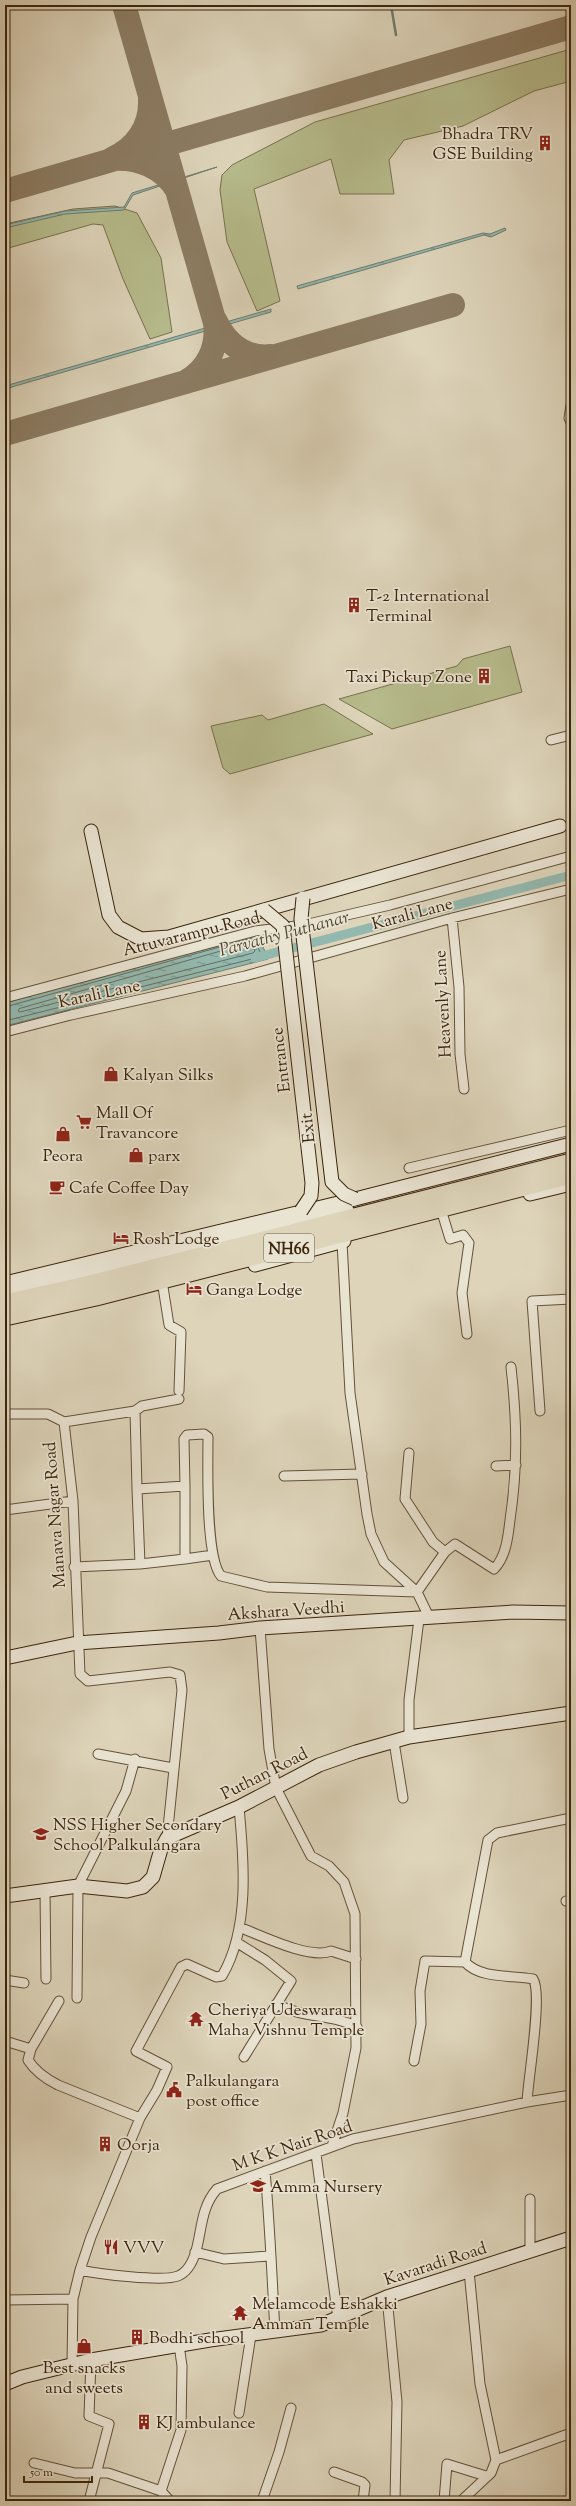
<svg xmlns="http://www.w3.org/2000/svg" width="576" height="2506" font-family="'Sorts Mill Goudy',serif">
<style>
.green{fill:#b6bb8c;stroke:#79704c}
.water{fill:url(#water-ripples);stroke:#707d6e}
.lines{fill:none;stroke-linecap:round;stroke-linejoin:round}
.shore{stroke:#686e5e;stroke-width:1}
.stream{stroke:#707d6e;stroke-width:2.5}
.canal{stroke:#93b8af;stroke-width:9}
.taxiway{stroke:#8c7c63;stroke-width:24}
.street-casing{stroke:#645138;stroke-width:11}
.secondary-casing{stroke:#3c250c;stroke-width:15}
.highway-casing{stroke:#3c250c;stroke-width:19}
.street{stroke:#e9e3d2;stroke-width:9}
.secondary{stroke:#e9e3d2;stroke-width:13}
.highway{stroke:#ddd4ba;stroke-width:17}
.rail{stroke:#3c250c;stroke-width:2.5;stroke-dasharray:7 7;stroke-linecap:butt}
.secondary-bridge-casing{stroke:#3c250c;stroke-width:15;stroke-linecap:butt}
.secondary-bridge{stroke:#e9e3d2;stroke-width:13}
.labels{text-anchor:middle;stroke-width:3.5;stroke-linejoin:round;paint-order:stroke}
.shield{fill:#e9e3d2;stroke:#705e47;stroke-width:1}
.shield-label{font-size:16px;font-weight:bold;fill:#3c250c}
.poi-label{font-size:17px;fill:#3c250c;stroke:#e9e3d2;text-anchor:start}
.street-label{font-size:17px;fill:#3c250c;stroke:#e9e3d2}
.water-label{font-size:18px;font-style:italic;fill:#524a35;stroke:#e9e3d2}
</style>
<defs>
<pattern id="water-ripples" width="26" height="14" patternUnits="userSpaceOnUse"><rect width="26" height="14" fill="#93b8af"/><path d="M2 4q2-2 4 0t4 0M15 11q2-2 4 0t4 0" fill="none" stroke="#79958d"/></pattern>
</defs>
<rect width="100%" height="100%" fill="#ddd4ba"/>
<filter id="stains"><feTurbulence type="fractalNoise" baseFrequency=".005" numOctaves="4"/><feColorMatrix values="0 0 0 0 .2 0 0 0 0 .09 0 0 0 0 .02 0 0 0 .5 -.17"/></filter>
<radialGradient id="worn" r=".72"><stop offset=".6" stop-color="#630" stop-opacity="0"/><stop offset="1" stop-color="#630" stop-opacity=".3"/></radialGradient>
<path class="green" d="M571 49V81L534 91 463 126 404 140 389 160 394 194H340L331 159 254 189 280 301 257 311 227 242 220 190 222 175 232 165 315 122Z
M115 206 137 213 161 258 172 332 150 339 123 279 103 225 93 224 5 249V224L73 209Z
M510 646 522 692 392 729 339 699 457 666 463 659Z
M324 704 373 734 230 774 223 768 211 726 262 715 268 720Z"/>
<path class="water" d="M217 167 133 195 124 210 65 214 5 228V225L65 211 124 207 132 193Z
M505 228 506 230 491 237 484 235 298 289 297 286 483 233 490 234Z
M271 309V312L5 389V386Z
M257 932 268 959 5 1026V1003Z"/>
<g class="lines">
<path class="shore" d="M250 943 255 951 253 953 20 1012 18 1011 19 1009Z
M5 1007 252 938
M5 1021 260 957 261 954 253 937"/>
<path class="stream" d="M391 5 396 35"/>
<path class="canal" d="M255 958 571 875"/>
<path class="taxiway" d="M124 5 215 323C218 347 208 369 187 381
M150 100C151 127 136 148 112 159 138 157 163 167 177 190
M5 191 571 27
M216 324 215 320C226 343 245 359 271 356
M5 434 453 305"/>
<defs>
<path id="street" d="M571 405 569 418 571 422
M551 740 571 735
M452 918 459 987 460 1054 464 1089
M5 998 255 931 304 925 390 905 571 856
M5 1032 71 1015 245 976 452 918 571 889
M409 1168 571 1130
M443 1216 450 1239 463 1235 469 1243 462 1293 467 1334
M342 1242 350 1393 367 1514 371 1534 384 1562 417 1592 429 1617
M163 1287 169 1325 181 1332 179 1391
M135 1411 137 1489
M540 1411 532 1301 571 1299
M5 1414H48L64 1422 73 1501 80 1674 88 1681 170 1672 180 1675 182 1690 167 1838
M64 1422 135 1411 142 1406 179 1399
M409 1453 405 1499 433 1542 445 1552
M496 1466 516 1465
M284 1476 362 1474
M185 1486 184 1439 187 1435 204 1434 208 1437C208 1464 205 1557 221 1576L267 1587 417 1592 445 1552 455 1544 494 1569C506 1557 508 1537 510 1520 518 1466 517 1421 511 1367
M5 1510 73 1501
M185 1559 213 1555
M74 1567 140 1564 137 1489 185 1486V1559L140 1564
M260 1628 269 1749 276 1788 311 1856 329 1866 344 1882 355 1914 356 2048 343 2113 332 2146
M409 1737V1700L419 1619
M394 1742 403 1798
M98 1754 173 1768
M45 1891 46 1979
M566 1901H571
M239 1927C260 1935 310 1960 331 1951L356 1959
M236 1942 265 1960 291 1981 244 2057
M5 1980 24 1983
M77 1998 78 1886 126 1791 135 1759
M59 2001 31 2049 28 2060C35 2071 46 2079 58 2085L140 2118
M276 2004C305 2019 329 2013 357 2027
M5 2041 31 2049
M414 2061 421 2024 420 1991 425 1961 465 1962
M527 2102C528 2079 543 1993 533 1979 512 1975 480 1979 465 1962L488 1840 497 1833 571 1818
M316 2154 338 2319
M265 2171C270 2225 272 2278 275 2332
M195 2252 224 2259 270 2256
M530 2252V2199
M80 2270C99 2274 163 2282 178 2276 188 2272 193 2261 196 2251 202 2229 201 2207 217 2189L353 2139 527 2102 571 2095
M387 2297 397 2402 395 2501
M5 2300 73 2299
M72 2364 73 2299 80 2270 91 2237 140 2118 157 2090 167 2067 136 2051 181 1967 187 1964 216 1977 222 1976C250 1929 244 1860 239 1807
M239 2413 251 2335
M496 2460 571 2433
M34 2463 75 2473H108L161 2491 170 2501
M334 2472 362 2482 365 2485 363 2501
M161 2491 181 2430 182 2366 179 2345
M89 2501 109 2424 89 2416 91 2360
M262 2501 279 2452 291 2408
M444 2501 447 2464 486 2476
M461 2501 491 2473 496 2460 480 2384 469 2271"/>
<path id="secondary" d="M91 831 109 915 118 927 141 939 169 937 560 826
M530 1194 571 1184
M255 1265 344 1241
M5 1283 355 1199 571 1144
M5 1293 347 1210
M5 1658 77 1643 219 1633 260 1628 513 1612 571 1613
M5 1896 78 1886 127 1891 143 1887 153 1877 161 1849 167 1838 239 1807 319 1765 356 1752 409 1737 571 1713
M5 2384 22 2377 91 2360 210 2340 321 2325 387 2297 571 2238"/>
<path id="highway" d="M5 1303 90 1284 571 1162
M5 1317 96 1297 571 1175"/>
</defs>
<use href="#street" class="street-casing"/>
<use href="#secondary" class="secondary-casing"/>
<use href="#highway" class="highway-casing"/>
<use href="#street" class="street"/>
<use href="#secondary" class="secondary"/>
<use href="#highway" class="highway"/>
<path class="rail" d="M565 2501 571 2497"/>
<defs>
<path id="secondary-bridge" d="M303 898 301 919 332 1182 344 1194 355 1199
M264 910 283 926 312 1183 311 1196 301 1211"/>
</defs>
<use href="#secondary-bridge" class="secondary-bridge-casing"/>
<use href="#secondary-bridge" class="secondary-bridge"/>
</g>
<defs>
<symbol id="building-bare" viewBox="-9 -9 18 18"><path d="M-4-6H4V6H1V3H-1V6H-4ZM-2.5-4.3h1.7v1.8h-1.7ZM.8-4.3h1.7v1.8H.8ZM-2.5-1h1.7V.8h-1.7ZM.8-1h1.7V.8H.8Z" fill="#8f2418" stroke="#e9e3d2" stroke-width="2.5" paint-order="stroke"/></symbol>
<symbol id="shop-bare" viewBox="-9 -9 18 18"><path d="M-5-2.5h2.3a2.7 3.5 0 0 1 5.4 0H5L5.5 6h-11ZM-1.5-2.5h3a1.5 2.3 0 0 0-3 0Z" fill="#8f2418" stroke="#e9e3d2" stroke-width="2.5" paint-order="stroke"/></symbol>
<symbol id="supermarket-bare" viewBox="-9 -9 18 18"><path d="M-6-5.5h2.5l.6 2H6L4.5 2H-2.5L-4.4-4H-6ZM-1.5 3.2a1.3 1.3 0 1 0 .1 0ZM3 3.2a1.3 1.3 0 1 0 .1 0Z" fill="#8f2418" stroke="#e9e3d2" stroke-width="2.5" paint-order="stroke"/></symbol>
<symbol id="cafe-bare" viewBox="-9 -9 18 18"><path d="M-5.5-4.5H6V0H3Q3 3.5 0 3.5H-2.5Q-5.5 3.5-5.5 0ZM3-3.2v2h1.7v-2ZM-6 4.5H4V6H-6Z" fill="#8f2418" stroke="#e9e3d2" stroke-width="2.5" paint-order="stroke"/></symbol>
<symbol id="hotel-bare" viewBox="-9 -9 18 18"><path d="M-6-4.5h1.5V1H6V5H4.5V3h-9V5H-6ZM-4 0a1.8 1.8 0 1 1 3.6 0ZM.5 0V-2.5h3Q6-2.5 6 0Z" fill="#8f2418" stroke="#e9e3d2" stroke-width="2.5" paint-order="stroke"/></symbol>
<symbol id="school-bare" viewBox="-9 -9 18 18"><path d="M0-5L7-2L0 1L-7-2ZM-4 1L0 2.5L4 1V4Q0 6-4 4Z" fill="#8f2418" stroke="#e9e3d2" stroke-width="2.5" paint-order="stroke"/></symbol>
<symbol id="temple-bare" viewBox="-9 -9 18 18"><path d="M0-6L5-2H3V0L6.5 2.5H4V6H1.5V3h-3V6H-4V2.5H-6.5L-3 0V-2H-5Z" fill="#8f2418" stroke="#e9e3d2" stroke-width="2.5" paint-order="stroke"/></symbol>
<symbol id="civic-bare" viewBox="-9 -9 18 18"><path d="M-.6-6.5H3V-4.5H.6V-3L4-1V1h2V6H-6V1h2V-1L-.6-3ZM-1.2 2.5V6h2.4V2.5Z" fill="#8f2418" stroke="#e9e3d2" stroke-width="2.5" paint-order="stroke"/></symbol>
<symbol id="restaurant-bare" viewBox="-9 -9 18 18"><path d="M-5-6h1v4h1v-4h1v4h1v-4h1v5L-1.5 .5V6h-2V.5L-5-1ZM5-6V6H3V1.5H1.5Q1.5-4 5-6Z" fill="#8f2418" stroke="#e9e3d2" stroke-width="2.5" paint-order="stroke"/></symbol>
</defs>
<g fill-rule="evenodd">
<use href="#building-bare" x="534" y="132" width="22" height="22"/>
<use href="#building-bare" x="343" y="594" width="22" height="22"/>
<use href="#building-bare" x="473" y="665" width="22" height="22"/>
<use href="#shop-bare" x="100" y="1063" width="22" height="22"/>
<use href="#supermarket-bare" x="73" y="1111" width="22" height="22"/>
<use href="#shop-bare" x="52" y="1123" width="22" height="22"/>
<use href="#shop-bare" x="125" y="1144" width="22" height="22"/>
<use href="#cafe-bare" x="46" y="1176" width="22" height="22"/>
<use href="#hotel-bare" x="110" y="1227" width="22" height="22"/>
<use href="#hotel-bare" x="183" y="1278" width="22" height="22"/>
<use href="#school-bare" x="30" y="1823" width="22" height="22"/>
<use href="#temple-bare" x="185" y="2008" width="22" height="22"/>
<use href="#civic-bare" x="163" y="2079" width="22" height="22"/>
<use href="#building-bare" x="94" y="2133" width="22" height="22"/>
<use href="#school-bare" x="247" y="2175" width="22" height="22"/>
<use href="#restaurant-bare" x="100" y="2236" width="22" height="22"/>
<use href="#temple-bare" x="229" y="2302" width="22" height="22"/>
<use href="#building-bare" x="126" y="2326" width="22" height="22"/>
<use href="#shop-bare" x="73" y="2335" width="22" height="22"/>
<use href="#building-bare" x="133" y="2411" width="22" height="22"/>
</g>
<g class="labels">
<rect class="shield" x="264" y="1234" width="50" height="28" rx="3"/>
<g class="shield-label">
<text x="289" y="1254">NH66</text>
</g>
<g class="poi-label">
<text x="533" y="139" text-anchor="end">Bhadra TRV<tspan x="533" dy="20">GSE Building</tspan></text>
<text x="366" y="601">T-2 International<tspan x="366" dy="20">Terminal</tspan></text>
<text x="472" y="682" text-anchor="end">Taxi Pickup Zone</text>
<text x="123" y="1080">Kalyan Silks</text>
<text x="96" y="1118">Mall Of<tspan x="96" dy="20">Travancore</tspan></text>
<text x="63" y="1161" text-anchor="middle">Peora</text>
<text x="148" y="1161">parx</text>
<text x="69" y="1193">Cafe Coffee Day</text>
<text x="133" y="1244">Rosh Lodge</text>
<text x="206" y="1295">Ganga Lodge</text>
<text x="53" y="1830">NSS Higher Secondary<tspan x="53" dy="20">School Palkulangara</tspan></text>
<text x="208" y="2015">Cheriya Udeswaram<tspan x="208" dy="20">Maha Vishnu Temple</tspan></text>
<text x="186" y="2086">Palkulangara<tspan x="186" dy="20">post office</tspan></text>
<text x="117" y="2150">Oorja</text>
<text x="270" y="2192">Amma Nursery</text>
<text x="123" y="2253">VVV</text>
<text x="252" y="2309">Melamcode Eshakki<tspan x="252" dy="20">Amman Temple</tspan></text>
<text x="149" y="2343">Bodhi school</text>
<text x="84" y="2373" text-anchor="middle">Best snacks<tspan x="84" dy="20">and sweets</tspan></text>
<text x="156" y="2428">KJ ambulance</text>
</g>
<g class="street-label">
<text transform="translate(412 913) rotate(-15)" y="6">Karali Lane</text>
<text transform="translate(191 933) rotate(-14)" y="6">Attuvarampu Road</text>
<text transform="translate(99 993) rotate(-12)" y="6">Karali Lane</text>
<text transform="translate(442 1004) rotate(-93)" y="6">Heavenly Lane</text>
<text transform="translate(280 1060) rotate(-97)" y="6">Entrance</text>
<text transform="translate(307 1128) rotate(-96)" y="6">Exit</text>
<text transform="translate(54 1515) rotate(-94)" y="6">Manava Nagar Road</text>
<text transform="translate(286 1610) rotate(-4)" y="6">Akshara Veedhi</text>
<text transform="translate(264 1773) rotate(-27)" y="6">Puthan Road</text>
<text transform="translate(292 2145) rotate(-19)" y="6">M K K Nair Road</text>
<text transform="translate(435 2263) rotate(-18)" y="6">Kavaradi Road</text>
</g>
<g class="water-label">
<text transform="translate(284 933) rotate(-15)" y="6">Parvathy Puthanar</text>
</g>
</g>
<rect width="576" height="2506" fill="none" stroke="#ddd4ba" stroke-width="20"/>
<rect x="6" y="6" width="564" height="2494" fill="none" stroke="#3c250c" stroke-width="2"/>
<rect x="10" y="10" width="556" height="2486" fill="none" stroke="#3c250c"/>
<path d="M24 2476v6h68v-6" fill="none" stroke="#3c250c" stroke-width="2"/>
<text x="30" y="2476" font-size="12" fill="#3c250c" stroke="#e9e3d2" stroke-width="3" paint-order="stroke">50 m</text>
<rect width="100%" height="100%" filter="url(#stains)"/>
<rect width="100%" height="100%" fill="url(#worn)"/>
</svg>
